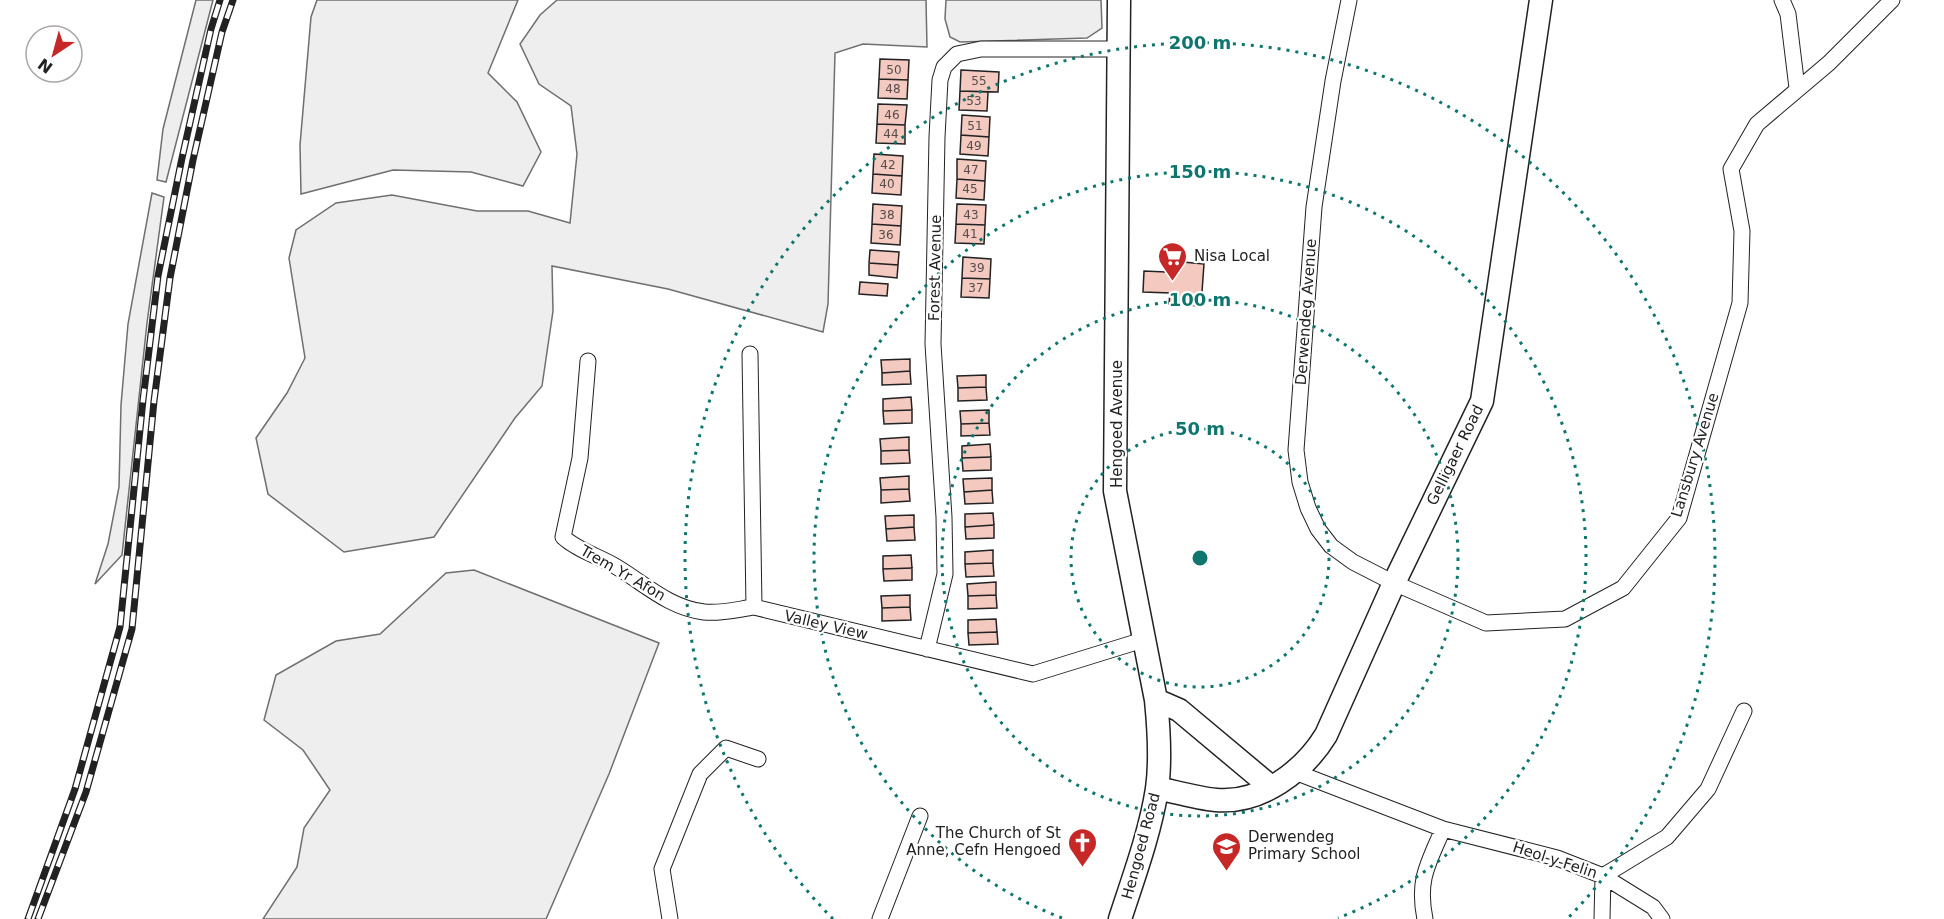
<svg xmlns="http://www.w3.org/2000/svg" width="1944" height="919" font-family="'DejaVu Sans',sans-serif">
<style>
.green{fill:#eee;stroke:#6f6f6f;stroke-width:1.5}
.building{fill:#f3c9c0;stroke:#222;stroke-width:1.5}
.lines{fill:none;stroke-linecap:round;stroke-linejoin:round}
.street-casing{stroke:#222;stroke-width:17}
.secondary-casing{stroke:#222;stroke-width:25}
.street{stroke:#fff;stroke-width:15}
.secondary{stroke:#fff;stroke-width:22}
.rail-casing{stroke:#222;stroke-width:7}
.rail{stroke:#fff;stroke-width:4.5;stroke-dasharray:14;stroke-linecap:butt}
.ring{fill:none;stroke:#0f766e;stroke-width:3;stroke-dasharray:3 6}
.labels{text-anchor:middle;stroke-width:4.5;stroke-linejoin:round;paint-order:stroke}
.number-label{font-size:12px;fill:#564c4a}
.poi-label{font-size:15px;fill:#222;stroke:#fff;text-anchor:start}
.street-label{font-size:15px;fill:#222;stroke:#fff}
.centre{fill:#0f766e;stroke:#fff;stroke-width:3}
.ring-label{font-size:18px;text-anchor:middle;font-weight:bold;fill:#0f766e;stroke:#fff;stroke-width:4.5;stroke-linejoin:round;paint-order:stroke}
</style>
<rect width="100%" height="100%" fill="#fff"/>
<path class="green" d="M196 0H213L166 182 157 180 163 129Z
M317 0H518L488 73 517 102 541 152 523 186 471 172 393 170 301 194 300 145 311 17Z
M557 0H926L927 47 863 44 835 53 828 304 823 332 668 289 552 266 553 311 542 386 515 418 434 537 344 552 268 494 256 438 287 393 305 358 289 258 296 230 336 203 392 195 477 211H528L570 223 577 154 571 106 539 84 520 44 540 15Z
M946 0H1101L1102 28 1087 38 960 42 950 37 945 19Z
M152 193 164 197 147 323 122 555 95 584 108 544 119 487 121 405 128 324Z
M474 570 659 643 609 774 546 919H263L297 867 304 828 330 790 303 750 264 720 276 675 336 641 380 634 446 573Z"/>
<path class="building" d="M880 59 909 60 908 80 879 79Z
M961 70 999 72 998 92 960 91Z
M879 79 908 80 907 99 878 98Z
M960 91 988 92 987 111 959 110Z
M878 104 907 105 905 125 877 124Z
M962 115 990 117 989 137 961 135Z
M877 124 905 125V144L876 143Z
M961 135 989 137 988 156 960 154Z
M874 154 903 156 902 176 873 174Z
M957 159 986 161 985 181 957 179Z
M873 174 902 176 901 195 872 193Z
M957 179 985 181 984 200 956 198Z
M873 204 902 206 901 226 872 224Z
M957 204 986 205 985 225 956 224Z
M872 224 901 226 900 245 871 243Z
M956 224 985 225 984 244 955 243Z
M870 250 899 252 898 265 869 263Z
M963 257 991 259 990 279 962 278Z
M1167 257 1179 258 1183 262 1204 264 1201 306 1169 304 1170 293 1143 292 1144 271 1166 272Z
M869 263 898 265 897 278 869 275Z
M962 278 990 279 989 298 961 297Z
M860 282 888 284 887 296 859 294Z
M910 359V371L882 373 881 360Z
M910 371 911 384 882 385V373Z
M986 375V387L958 388 957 376Z
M986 387 987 400 958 401V388Z
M911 397 912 410 883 411V399Z
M912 410V423L884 424 883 411Z
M989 410V423L961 424 960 411Z
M989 423 990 435 961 436V424Z
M909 437V450L881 451 880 439Z
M990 444 991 457 962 458V446Z
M909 450 910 463 881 464V451Z
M991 457V470L963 471 962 458Z
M909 476V489L881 490 880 478Z
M992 478V490L964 492 963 479Z
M909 489 910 501 881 503V490Z
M992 490 993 503 965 504 964 492Z
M993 513 994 525 965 527V514Z
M914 515V527L886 529 885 516Z
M994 525V538L966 539 965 527Z
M914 527 915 540 887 541 886 529Z
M993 550V563L965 564V552Z
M911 555 912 568 883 569V556Z
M993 563 994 576 966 577 965 564Z
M912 568V580L884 581 883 569Z
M996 582V595L968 596 967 584Z
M910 595V607L882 608 881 596Z
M996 595 997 608 968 609V596Z
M910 607 911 620 882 621V608Z
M996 619 997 632 968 633V620Z
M997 632 998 644 969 645 968 633Z"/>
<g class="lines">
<defs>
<path id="street" d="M1349 0 1333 81 1314 207 1296 450 1300 482 1308 508 1318 529 1331 546 1353 562 1394 583 1486 623 1565 619 1623 588 1679 518 1740 303 1742 231 1731 169 1757 124 1829 63 1892 0
M1782 0 1788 14 1797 88
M750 354 754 607 1033 674 1143 640
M588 361 580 458 563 537C577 550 598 556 615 566 644 583 669 608 704 612 720 614 739 609 754 607
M927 649 945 574 944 517 933 344 937 137 940 80 944 67 957 54 981 49H1119
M1295 772 1443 829 1557 858 1603 876 1667 837 1708 789 1744 711
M1603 876 1653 907 1662 919
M670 919 662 869 700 774 726 748 758 759
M880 919 920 816
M1425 919C1417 880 1428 864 1443 829
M1602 919 1603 876"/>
<path id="secondary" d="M1119 0 1115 491 1156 700 1179 710 1271 787
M1157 788C1176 792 1196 798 1216 800 1261 804 1304 771 1326 735L1394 583 1482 401 1541 0
M1120 919C1134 876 1150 833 1157 789 1161 760 1159 730 1156 700"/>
</defs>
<use href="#street" class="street-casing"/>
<use href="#secondary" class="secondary-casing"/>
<use href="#street" class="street"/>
<use href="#secondary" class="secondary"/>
<defs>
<path id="rail" d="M28 919 75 789 120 627 143 400 158 276 182 158 211 29 220 0
M38 919 86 792 132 629 154 401 170 278 193 160 222 32 233 0"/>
</defs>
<use href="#rail" class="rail-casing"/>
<use href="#rail" class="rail"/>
</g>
<g class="ring">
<circle cx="1200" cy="558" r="129"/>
<circle cx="1200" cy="558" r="258"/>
<path d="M1062 918A386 386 0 1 1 1338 918"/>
<path d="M833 919A515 515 0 1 1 1567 919"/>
</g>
<defs>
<symbol id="supermarket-pin" viewBox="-11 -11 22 30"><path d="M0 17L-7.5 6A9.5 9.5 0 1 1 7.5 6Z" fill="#c62828" stroke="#fff"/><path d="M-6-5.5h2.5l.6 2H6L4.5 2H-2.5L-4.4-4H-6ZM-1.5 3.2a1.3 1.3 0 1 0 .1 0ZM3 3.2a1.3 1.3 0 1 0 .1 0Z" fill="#fff"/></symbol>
<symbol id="church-pin" viewBox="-11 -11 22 30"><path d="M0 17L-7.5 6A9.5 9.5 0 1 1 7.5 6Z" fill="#c62828" stroke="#fff"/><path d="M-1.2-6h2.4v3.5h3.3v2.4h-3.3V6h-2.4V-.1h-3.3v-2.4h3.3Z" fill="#fff"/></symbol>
<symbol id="school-pin" viewBox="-11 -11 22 30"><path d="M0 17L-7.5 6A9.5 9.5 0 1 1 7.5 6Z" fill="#c62828" stroke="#fff"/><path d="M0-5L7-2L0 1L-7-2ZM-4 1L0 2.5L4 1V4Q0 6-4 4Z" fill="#fff"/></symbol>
</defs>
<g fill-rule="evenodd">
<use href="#supermarket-pin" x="1156" y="240" width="33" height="45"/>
<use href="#church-pin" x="1066" y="826" width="33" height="45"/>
<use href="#school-pin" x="1210" y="830" width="33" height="45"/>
</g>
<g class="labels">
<g class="number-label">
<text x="894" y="74">50</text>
<text x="979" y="85">55</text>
<text x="893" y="93">48</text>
<text x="974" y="105">53</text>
<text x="892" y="119">46</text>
<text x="975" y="130">51</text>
<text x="891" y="138">44</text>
<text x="974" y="150">49</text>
<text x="888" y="169">42</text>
<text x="971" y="174">47</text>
<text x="887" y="188">40</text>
<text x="970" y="193">45</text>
<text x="887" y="219">38</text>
<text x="971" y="219">43</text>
<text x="970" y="238">41</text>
<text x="886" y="239">36</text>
<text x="977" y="272">39</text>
<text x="976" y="292">37</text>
</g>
<g class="poi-label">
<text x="1194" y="261">Nisa Local</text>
<text x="1061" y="838" text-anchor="end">The Church of St<tspan x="1061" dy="17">Anne, Cefn Hengoed</tspan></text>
<text x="1248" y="842">Derwendeg<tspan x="1248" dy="17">Primary School</tspan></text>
</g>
<g class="street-label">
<text transform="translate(935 268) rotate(-89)" y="5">Forest Avenue</text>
<text transform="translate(1306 312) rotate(-86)" y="5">Derwendeg Avenue</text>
<text transform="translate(1117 424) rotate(-90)" y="5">Hengoed Avenue</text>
<text transform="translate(1455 455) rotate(-64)" y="5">Gelligaer Road</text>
<text transform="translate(1695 455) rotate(-73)" y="5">Lansbury Avenue</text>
<text transform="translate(623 573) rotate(30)" y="5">Trem Yr Afon</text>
<text transform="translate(826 625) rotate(13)" y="5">Valley View</text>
<text transform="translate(1141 846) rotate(-75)" y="5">Hengoed Road</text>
<text transform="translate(1555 860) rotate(18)" y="5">Heol-y-Felin</text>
</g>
</g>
<circle cx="1200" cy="558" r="9" class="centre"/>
<g class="ring-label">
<text x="1200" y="49">200 m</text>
<text x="1200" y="178">150 m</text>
<text x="1200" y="306">100 m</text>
<text x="1200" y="435">50 m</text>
</g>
<g transform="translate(54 54) rotate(216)"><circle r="28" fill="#ffffff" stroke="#a7a7a7" stroke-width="1.5"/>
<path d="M0-4.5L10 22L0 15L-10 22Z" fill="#c62828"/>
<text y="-9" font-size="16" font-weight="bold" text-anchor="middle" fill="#222222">N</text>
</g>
</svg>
